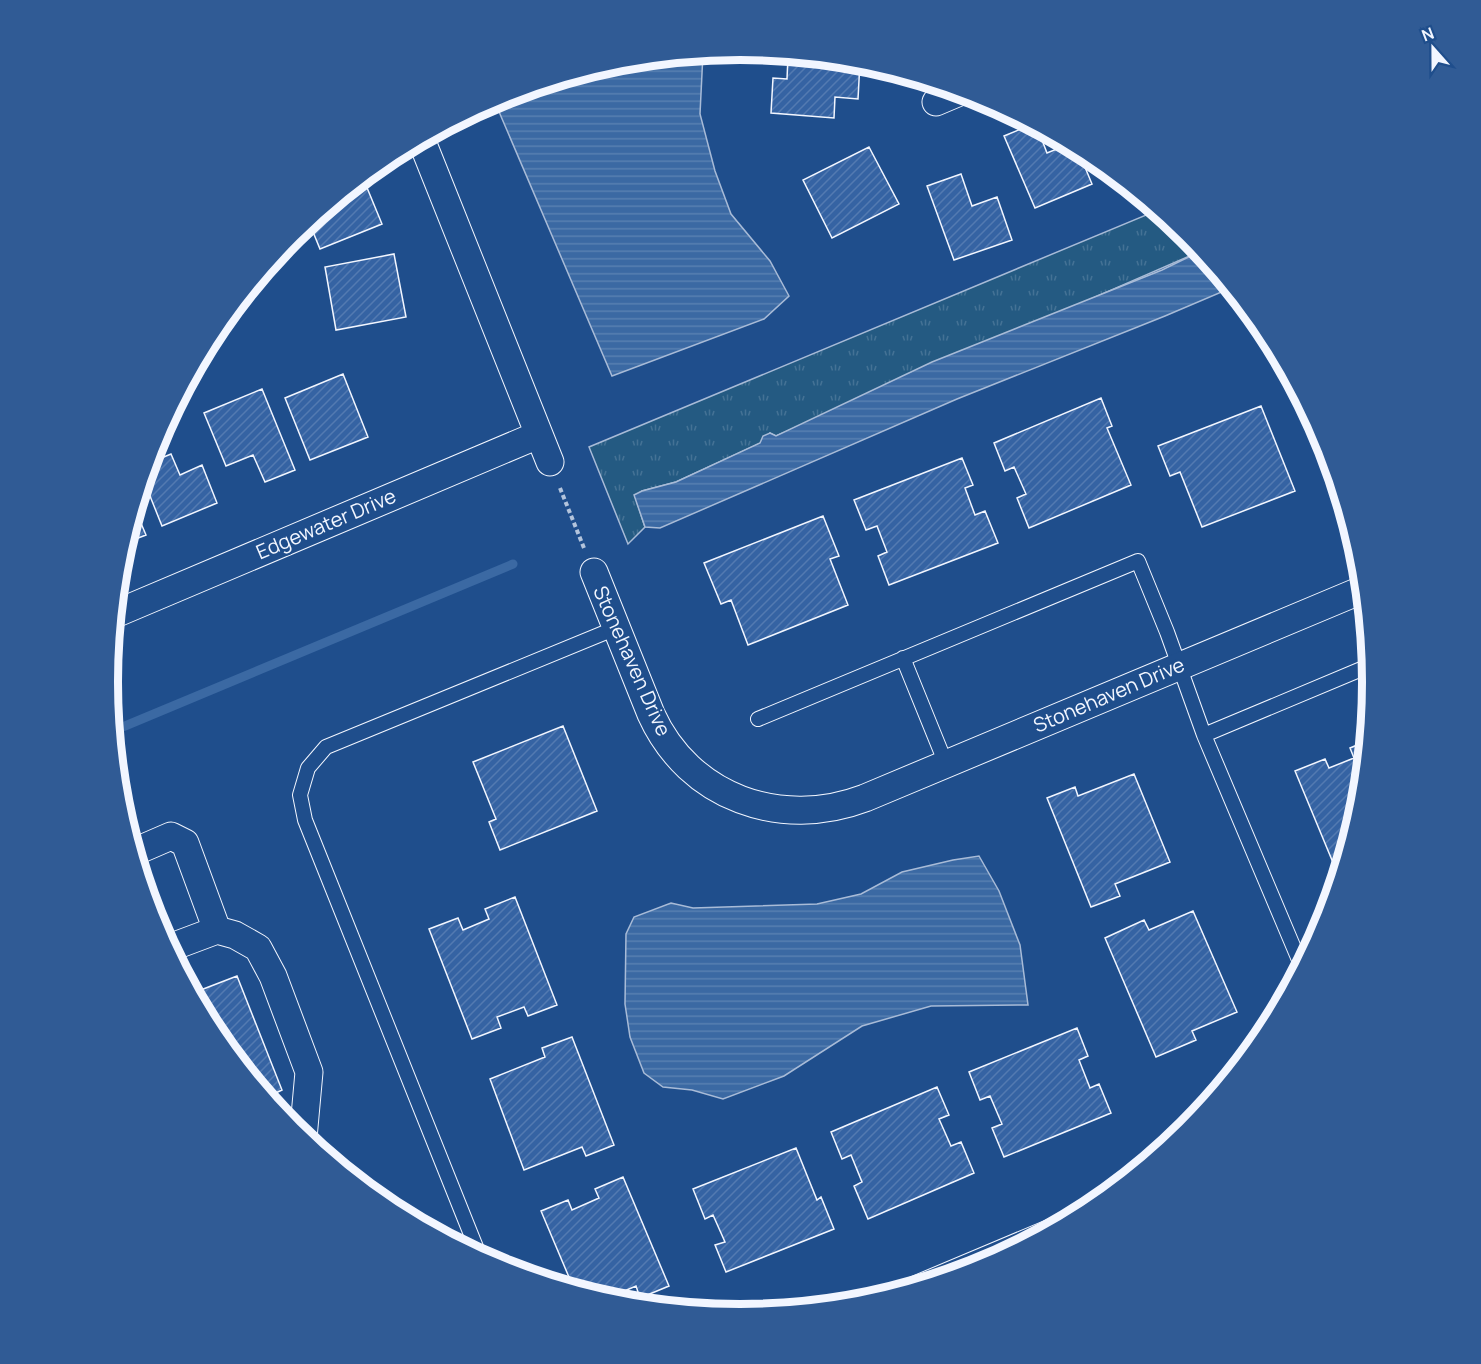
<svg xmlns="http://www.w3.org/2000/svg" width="1481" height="1364" font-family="Manrope,sans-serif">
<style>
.grass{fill:url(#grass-tufts);stroke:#a8bbd7;stroke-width:1.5}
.water{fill:url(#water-rules);stroke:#a8bbd7;stroke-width:1.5}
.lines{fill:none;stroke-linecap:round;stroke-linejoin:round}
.stream{stroke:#3b69a3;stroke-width:9}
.building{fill:url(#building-hatch);stroke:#f2f6ff;stroke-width:1.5}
.lane-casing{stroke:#f2f6ff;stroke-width:16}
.street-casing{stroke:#f2f6ff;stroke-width:29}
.path{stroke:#b3c4dc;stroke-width:4;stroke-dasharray:4.5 3;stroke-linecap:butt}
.lane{stroke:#1f4e8c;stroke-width:14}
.street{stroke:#1f4e8c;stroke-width:27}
.labels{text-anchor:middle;stroke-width:4.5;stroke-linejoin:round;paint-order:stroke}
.street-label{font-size:20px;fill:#f2f6ff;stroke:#1f4e8c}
.rim{fill:none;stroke:#f2f6ff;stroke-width:8}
</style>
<defs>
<pattern id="grass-tufts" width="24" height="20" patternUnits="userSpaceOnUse" patternTransform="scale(1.5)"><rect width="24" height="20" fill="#245a82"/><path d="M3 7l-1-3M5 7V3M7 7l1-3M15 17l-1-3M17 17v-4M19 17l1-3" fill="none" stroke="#447295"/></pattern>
<pattern id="water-rules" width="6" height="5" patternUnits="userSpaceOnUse" patternTransform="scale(1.5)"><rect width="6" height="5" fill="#3b69a3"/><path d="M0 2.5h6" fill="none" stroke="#587fb1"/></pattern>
<pattern id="building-hatch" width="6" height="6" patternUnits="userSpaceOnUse" patternTransform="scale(1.5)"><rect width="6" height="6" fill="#3563a3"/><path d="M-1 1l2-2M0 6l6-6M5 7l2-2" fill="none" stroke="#537ab1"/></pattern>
</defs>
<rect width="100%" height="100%" fill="#1f4e8c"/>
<path class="grass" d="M1158 210 1188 235 1201 251 776 436 770 433 761 443 676 482 642 491 635 496 645 527 628 544 589 447Z"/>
<path class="water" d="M703 53 700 114 715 171 731 214 770 261 789 296 764 319 612 376 494 100 617 62Z
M1201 251 1231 288 1165 316 957 399 660 528 645 527 634 495 642 491 676 482 760 443 763 436 770 433 776 436 932 362 1162 270Z
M979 856 999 891 1020 945 1028 1005 931 1006 862 1026 784 1076 723 1099 692 1090 663 1087 644 1073 630 1037 625 1004 626 934 634 917 671 903 693 908 817 904 861 894 902 872 953 860Z"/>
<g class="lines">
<path class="stream" d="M113 731 513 564"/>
</g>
<path class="building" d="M788 57 860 62 858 99 835 97 834 118 771 113 773 78 787 79Z
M1033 124 1037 127 1047 153 1069 144 1077 148 1092 184 1035 208 1004 136Z
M869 147 899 204 832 238 803 180Z
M961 174 972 206 997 197 1012 240 954 260 927 186Z
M363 178 382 224 320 249 309 222Z
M394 254 406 317 336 330 325 267Z
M343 374 368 437 310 460 285 398Z
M262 389 295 470 265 482 253 455 226 466 204 413Z
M1301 395 1315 422 1311 423Z
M1101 398 1112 426 1107 428 1131 485 1029 528 1017 498 1026 494 1014 467 1005 471 994 443Z
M1261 406 1295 491 1202 527 1180 472 1170 476 1158 446Z
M171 454 180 475 202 465 217 503 162 526 144 481 149 463Z
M962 458 973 485 965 488 975 515 985 511 998 543 889 585 878 556 887 552 877 526 866 530 854 500Z
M135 509 146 535 125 543Z
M823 516 839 556 830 559 848 605 748 645 731 600 721 604 704 563Z
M563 726 597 811 500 850 489 822 496 819 473 762Z
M1367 741 1361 806 1339 877 1295 771 1325 759 1329 768 1354 758 1350 748Z
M1134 774 1170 862 1115 884 1120 896 1091 907 1047 798 1075 787 1078 796Z
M515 897 557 1005 528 1016 524 1007 497 1017 501 1028 472 1039 429 929 458 918 463 930 489 919 485 909Z
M1193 911 1237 1012 1192 1031 1196 1040 1156 1057 1105 938 1144 920 1149 930Z
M237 976 282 1090 267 1097 214 1033 193 993Z
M1077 1028 1088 1056 1079 1060 1090 1088 1099 1084 1111 1113 1004 1157 992 1128 1002 1124 990 1096 980 1100 969 1072Z
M572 1037 614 1145 586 1156 582 1147 524 1170 490 1079 545 1057 542 1048Z
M937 1087 949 1115 939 1119 951 1146 961 1142 974 1173 868 1219 854 1186 862 1182 851 1155 842 1159 831 1132Z
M796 1148 817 1200 821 1197 834 1229 726 1272 715 1245 725 1242 713 1215 705 1219 693 1189Z
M623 1177 669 1286 640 1298 636 1286 608 1298 609 1300 574 1289 541 1211 568 1200 572 1210 599 1198 595 1189Z"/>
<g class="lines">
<defs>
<path id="lane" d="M903 658 946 764
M758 719 1138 561 1167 632 1204 735
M1302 967 1204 735 1371 665
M480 1257 305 820 300 795 308 768 326 747 616 628
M882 1297 1084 1212"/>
<path id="street" d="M936 102 962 91
M421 139 550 462
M594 572 651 714C689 798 781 830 865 798L1364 589
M115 614 538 435
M134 852 171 836 185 843 217 930 235 935 258 948 273 976 309 1072 303 1138
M169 948 217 930"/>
</defs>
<use href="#lane" class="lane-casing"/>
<use href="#street" class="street-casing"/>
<path class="path" d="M560 488 584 548"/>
<use href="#lane" class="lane"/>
<use href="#street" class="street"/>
</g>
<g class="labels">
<g class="street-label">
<text transform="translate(326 524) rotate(-23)" y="7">Edgewater Drive</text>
<text transform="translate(632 661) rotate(66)" y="7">Stonehaven Drive</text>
<text transform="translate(1109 695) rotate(-23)" y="7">Stonehaven Drive</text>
</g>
</g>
<path d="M0 0H1481V1364H0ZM118 682a622 622 0 1 1 1244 0a622 622 0 1 1-1244 0Z" fill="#305b95" fill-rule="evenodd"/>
<path class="rim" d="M118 682a622 622 0 1 1 1244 0a622 622 0 1 1-1244 0Z"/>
<g transform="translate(1433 48) rotate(339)" stroke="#1f4e8c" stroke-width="4.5" paint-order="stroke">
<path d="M0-4.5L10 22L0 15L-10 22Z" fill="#f2f6ff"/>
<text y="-9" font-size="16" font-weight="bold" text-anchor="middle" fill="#f2f6ff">N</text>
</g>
</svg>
